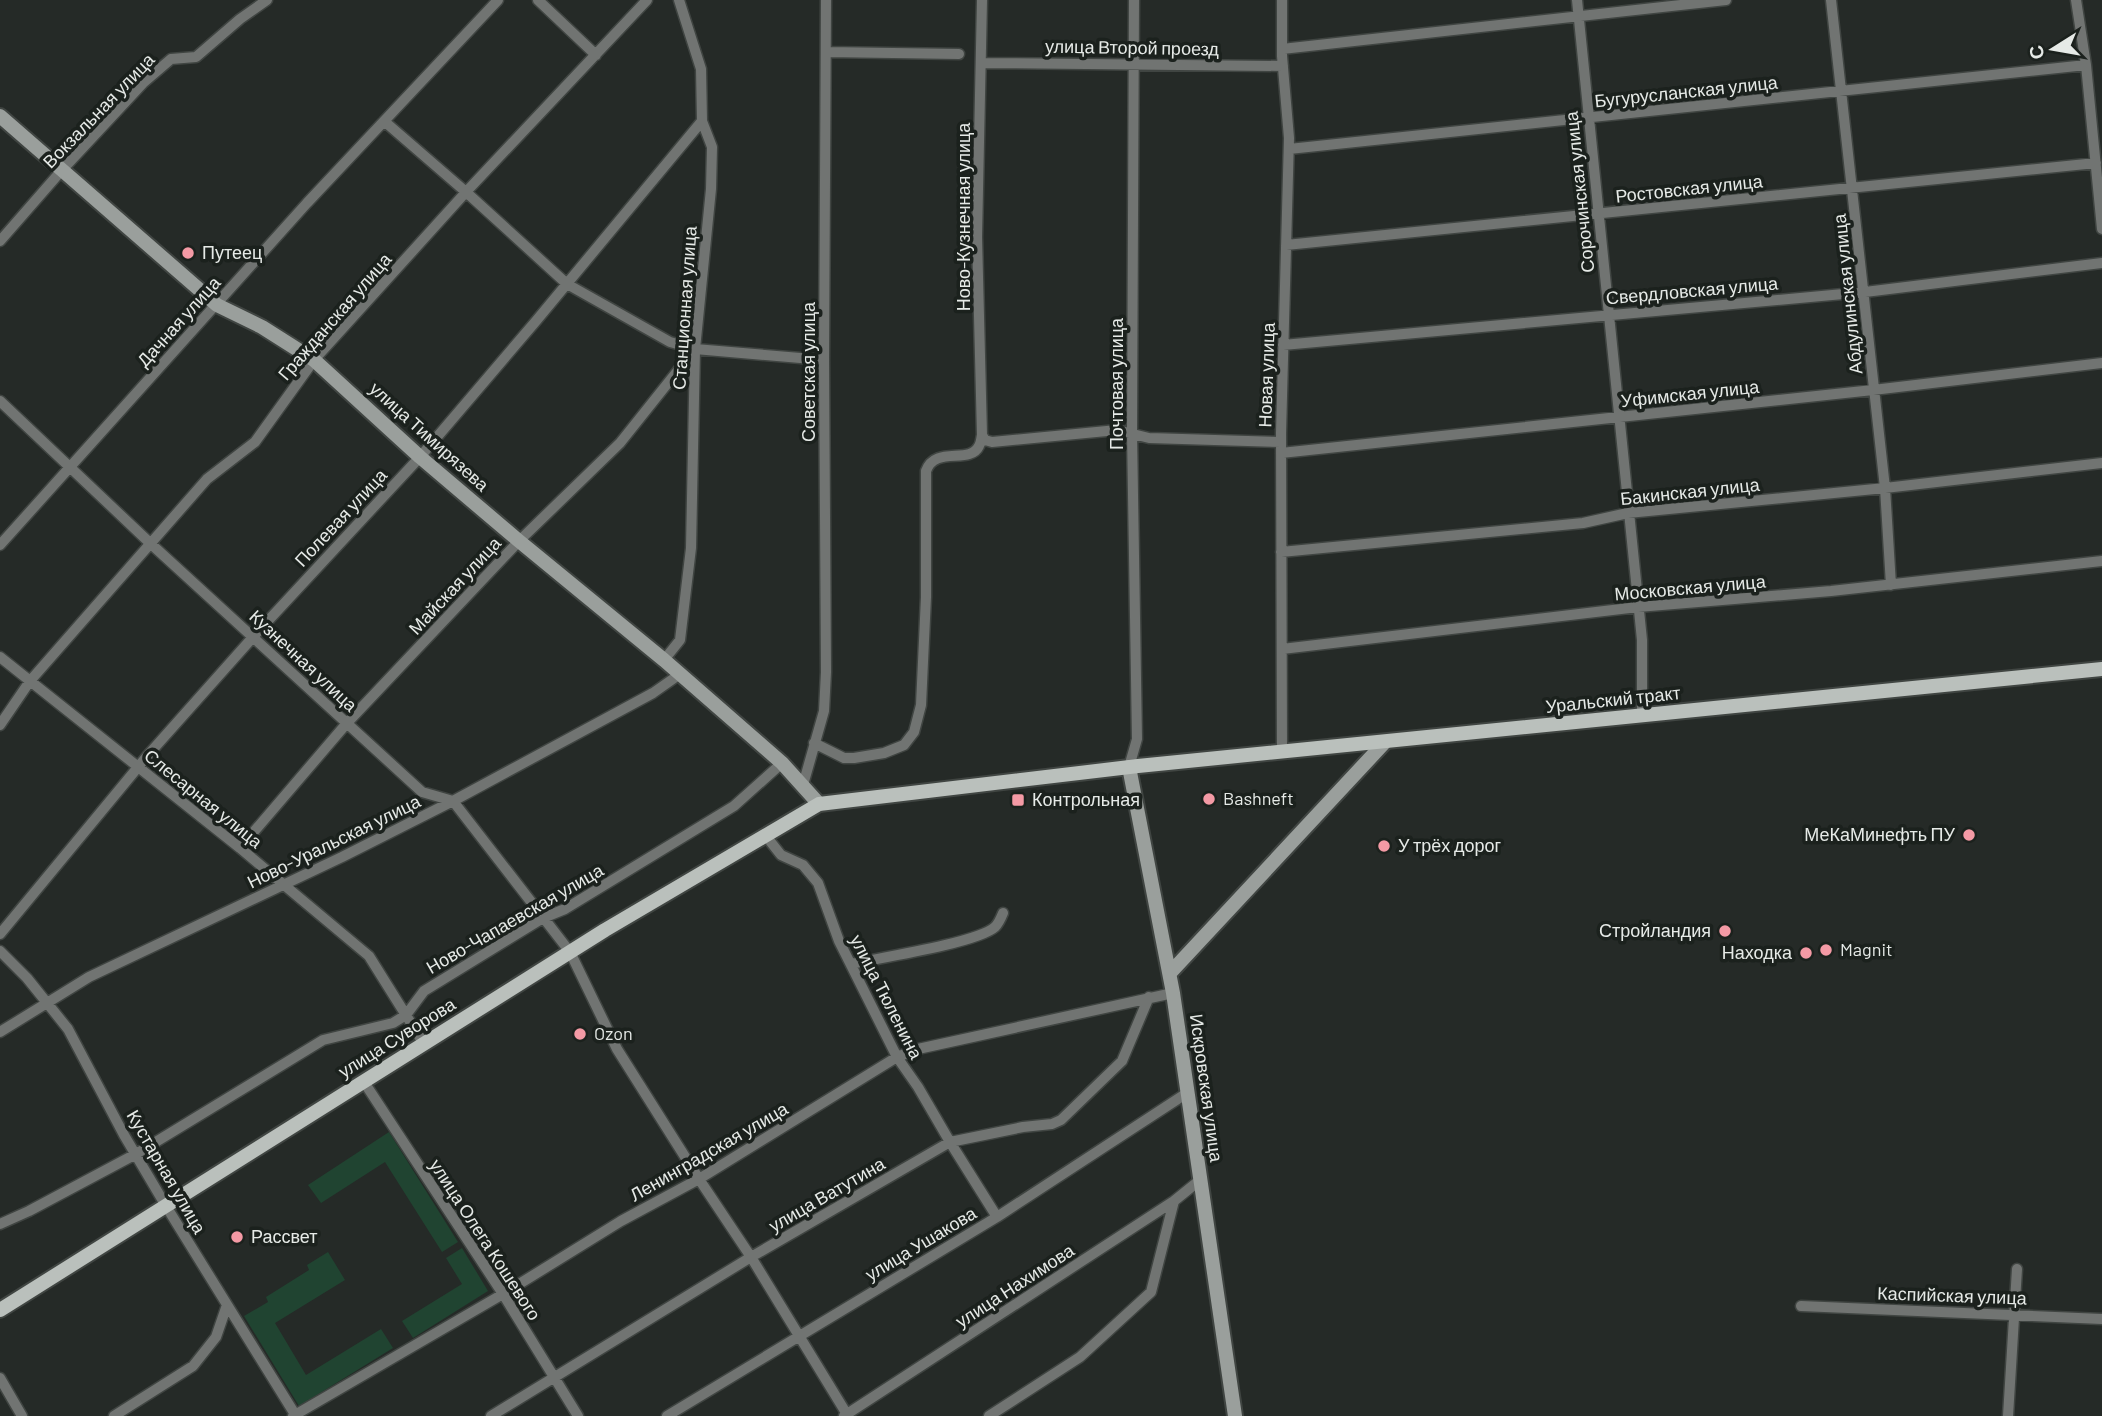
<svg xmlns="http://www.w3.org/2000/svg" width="2102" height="1416" font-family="Barlow,sans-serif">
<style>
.green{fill:#204431}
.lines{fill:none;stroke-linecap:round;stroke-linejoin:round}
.street-casing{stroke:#404542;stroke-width:13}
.secondary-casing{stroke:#404542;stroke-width:18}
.primary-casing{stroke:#404542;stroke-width:18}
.street{stroke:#717472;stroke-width:10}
.secondary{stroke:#9a9f9c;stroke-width:14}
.primary{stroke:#bac0bc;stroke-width:14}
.poi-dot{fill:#f49aa5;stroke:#1b211d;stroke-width:2.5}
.labels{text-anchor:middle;stroke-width:7;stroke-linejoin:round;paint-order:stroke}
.street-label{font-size:18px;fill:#e6eae7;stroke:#1b211d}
.poi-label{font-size:18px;fill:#e6eae7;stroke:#1b211d;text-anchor:start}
</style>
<rect width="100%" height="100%" fill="#252a27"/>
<path class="green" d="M389 1132 458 1242 442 1252 385 1162 321 1203 308 1185Z
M462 1248 488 1291 413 1338 402 1321 462 1284 446 1258Z
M328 1252 345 1280 275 1323 306 1375 381 1329 393 1348 299 1406 244 1316 268 1302 266 1297 309 1270 307 1265Z"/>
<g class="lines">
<defs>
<path id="street" d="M538 0 596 55
M1282 0V56L1289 138 1281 433 1282 752
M1577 0 1642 640V716
M1831 0 1885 488 1891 585
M2076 0 2086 65 2102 229
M1282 49 1726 0
M827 52 959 54
M981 63 1283 66
M384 121 466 192 567 284 670 342 695 349 824 360
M1289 149 2086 65
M0 241 62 170 143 83 171 59 196 57 240 19 267 0
M1286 245 2096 163
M1283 345 1865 292 2102 263
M0 401 150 543 422 792 453 801 570 952 617 1049 699 1179 751 1257 848 1416
M982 435 985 440 992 442 1117 430 1149 438 1281 442
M1281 453 1873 390 2102 363
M0 545 307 203 498 0
M1281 552 1583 523 1628 513 1885 488 2102 463
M1282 649 1638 607 1831 591 2102 561
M0 657 240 848 369 956 424 1044
M664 660 680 640 691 548 695 349 711 189 712 147 702 121 701 69 679 0
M0 725 30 681 207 479 255 442 314 360 466 192 647 0
M814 743 844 758H854L884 753 904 745 914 732 921 705 926 597V471C935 445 970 465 979 446 981 443 981 439 982 435L977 237 982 0
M1129 767 1137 739 1132 433 1134 0
M803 785 824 711 826 672 824 360 826 0
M766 836 781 855 803 865 818 883 839 941 897 1057 918 1087 950 1142 997 1217
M240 848 347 723 519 541 620 443 695 349
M0 934 148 755 253 637 420 457 536 321 702 121
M0 951 27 978 68 1029 124 1135 166 1206 296 1416
M851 964C879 958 977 943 995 927 998 924 1001 918 1003 913
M0 1032 89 977 342 857 453 801 653 693 680 674
M364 1082 503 1294 578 1416
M0 1224 29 1211 136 1154 323 1040 393 1023 406 1015 424 991 543 918 565 909 734 806 782 763
M1801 1306 2102 1319
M0 1378 22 1416
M114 1416 193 1366 216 1337 227 1305
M293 1416 503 1294 621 1221 699 1179 897 1057 918 1049 1173 993
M491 1416 751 1257 950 1142 1023 1127 1052 1124 1061 1120 1122 1061 1149 997
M667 1416 997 1217 1187 1093
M844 1416 1174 1201 1200 1180
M989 1416 1080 1357 1151 1292 1174 1201
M2008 1416 2017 1269"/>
<path id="secondary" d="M0 116 217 305 262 327 314 360 420 457 519 541 664 660 782 763 819 804
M1129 767 1173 993 1235 1416
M1170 973 1385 742"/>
<path id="primary" d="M0 1310 605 930 819 804 1138 766 2102 669"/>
</defs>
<use href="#street" class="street-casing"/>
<use href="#secondary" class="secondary-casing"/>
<use href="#primary" class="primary-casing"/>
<use href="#street" class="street"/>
<use href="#secondary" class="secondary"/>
<use href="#primary" class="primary"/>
</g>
<g class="poi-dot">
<circle cx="188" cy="253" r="7"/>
<circle cx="1209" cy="799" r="7"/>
<rect x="1011" y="793" width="14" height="14" rx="3.5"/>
<circle cx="1969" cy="835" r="7"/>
<circle cx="1384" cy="846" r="7"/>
<circle cx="1725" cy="931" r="7"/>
<circle cx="1826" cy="950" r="7"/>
<circle cx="1806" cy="953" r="7"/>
<circle cx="580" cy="1034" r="7"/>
<circle cx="237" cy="1237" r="7"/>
</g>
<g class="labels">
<g class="street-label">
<text transform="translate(1132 48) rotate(1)" y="6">улица Второй проезд</text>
<text transform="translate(1686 92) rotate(-6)" y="6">Бугурусланская улица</text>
<text transform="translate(99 111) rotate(-46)" y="6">Вокзальная улица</text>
<text transform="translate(1689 189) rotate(-6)" y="6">Ростовская улица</text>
<text transform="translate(1580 192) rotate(-96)" y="6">Сорочинская улица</text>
<text transform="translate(964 217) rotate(-90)" y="6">Ново-Кузнечная улица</text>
<text transform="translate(1692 291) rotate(-5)" y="6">Свердловская улица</text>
<text transform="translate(1848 294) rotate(-96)" y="6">Абдулинская улица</text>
<text transform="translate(685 308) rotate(-86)" y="6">Станционная улица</text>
<text transform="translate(335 317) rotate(-49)" y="6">Гражданская улица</text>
<text transform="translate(179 322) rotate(-48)" y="6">Дачная улица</text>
<text transform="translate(809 372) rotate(-90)" y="6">Советская улица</text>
<text transform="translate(1267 375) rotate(-88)" y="6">Новая улица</text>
<text transform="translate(1117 384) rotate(-90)" y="6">Почтовая улица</text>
<text transform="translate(1690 394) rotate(-6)" y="6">Уфимская улица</text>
<text transform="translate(429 437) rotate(42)" y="6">улица Тимирязева</text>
<text transform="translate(1690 492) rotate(-6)" y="6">Бакинская улица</text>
<text transform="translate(341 518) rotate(-47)" y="6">Полевая улица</text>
<text transform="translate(455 586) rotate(-47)" y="6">Майская улица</text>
<text transform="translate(1690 588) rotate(-5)" y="6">Московская улица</text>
<text transform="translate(303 661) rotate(43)" y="6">Кузнечная улица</text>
<text transform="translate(1613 700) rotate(-6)" y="6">Уральский тракт</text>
<text transform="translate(203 799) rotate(39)" y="6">Слесарная улица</text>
<text transform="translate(334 842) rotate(-26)" y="6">Ново-Уральская улица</text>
<text transform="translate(515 919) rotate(-30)" y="6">Ново-Чапаевская улица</text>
<text transform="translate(886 997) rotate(63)" y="6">улица Тюленина</text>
<text transform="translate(397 1038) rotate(-32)" y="6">улица Суворова</text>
<text transform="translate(1206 1088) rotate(82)" y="6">Искровская улица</text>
<text transform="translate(709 1152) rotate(-30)" y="6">Ленинградская улица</text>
<text transform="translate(166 1172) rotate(60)" y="6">Кустарная улица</text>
<text transform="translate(827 1195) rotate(-30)" y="6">улица Ватутина</text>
<text transform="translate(485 1240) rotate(57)" y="6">улица Олега Кошевого</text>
<text transform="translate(921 1244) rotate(-31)" y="6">улица Ушакова</text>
<text transform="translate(1015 1286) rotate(-33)" y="6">улица Нахимова</text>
<text transform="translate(1952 1296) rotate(2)" y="6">Каспийская улица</text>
</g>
<g class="poi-label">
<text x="202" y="259">Путеец</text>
<text x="1223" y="805">Bashneft</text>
<text x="1032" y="806">Контрольная</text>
<text x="1955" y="841" text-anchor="end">МеКаМинефть ПУ</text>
<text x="1398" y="852">У трёх дорог</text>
<text x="1711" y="937" text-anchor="end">Стройландия</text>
<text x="1840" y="956">Magnit</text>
<text x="1792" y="959" text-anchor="end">Находка</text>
<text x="594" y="1040">Ozon</text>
<text x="251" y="1243">Рассвет</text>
</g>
</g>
<g transform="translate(2053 49) rotate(259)" stroke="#1b211d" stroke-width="5" paint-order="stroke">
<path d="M0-5L12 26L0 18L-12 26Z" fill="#e6eae7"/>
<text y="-10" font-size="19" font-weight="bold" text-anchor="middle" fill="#e6eae7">С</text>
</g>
</svg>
